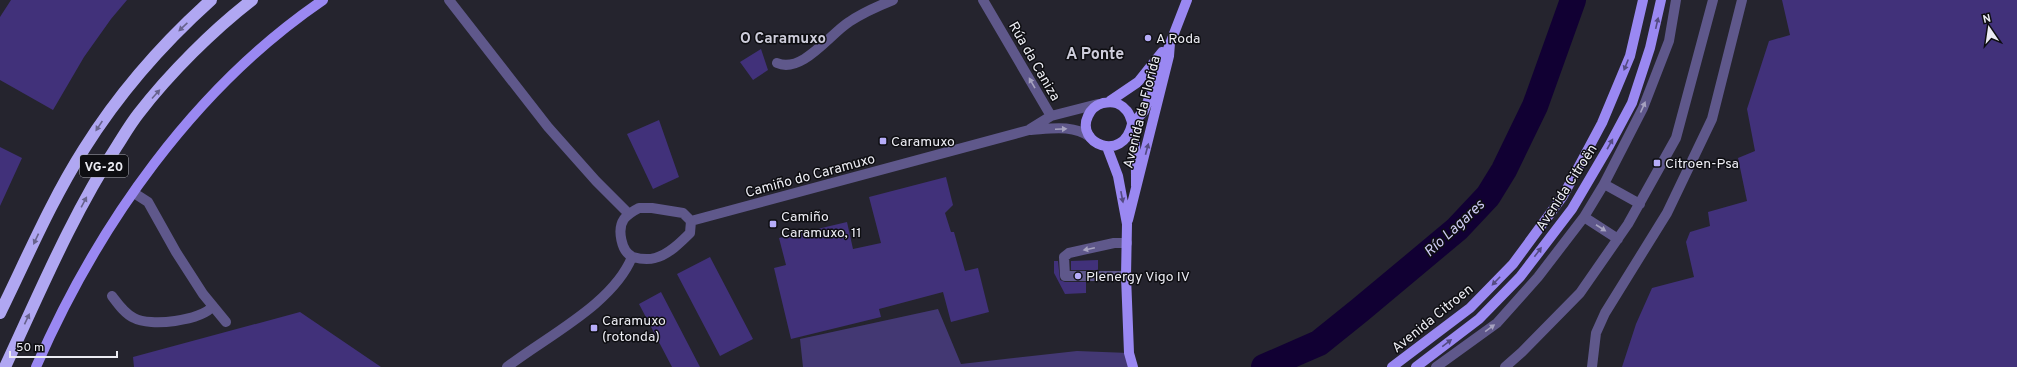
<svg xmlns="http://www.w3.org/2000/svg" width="2017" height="367" font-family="Overpass,sans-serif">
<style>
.green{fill:#433873}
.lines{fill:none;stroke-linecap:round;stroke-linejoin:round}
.river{stroke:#103;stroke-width:26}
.building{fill:#41317a}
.minor{stroke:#5f588b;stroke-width:10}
.major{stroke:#9a88f2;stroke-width:10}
.highway{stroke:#b0a7f2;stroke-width:12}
.oneway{fill:#544b82}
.oneway2{fill:#67628d}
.oneway3{fill:#a6a2bf}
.poi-dot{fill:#b6acf8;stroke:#0e0e12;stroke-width:1.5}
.labels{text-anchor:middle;stroke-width:3;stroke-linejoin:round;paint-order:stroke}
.shield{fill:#0e0e12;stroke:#a9a9b0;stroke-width:1}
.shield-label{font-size:13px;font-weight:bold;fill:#ececf3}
.poi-label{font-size:14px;fill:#ececf3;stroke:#0e0e12;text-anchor:start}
.street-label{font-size:14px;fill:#ececf3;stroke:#0e0e12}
.neighbourhood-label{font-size:15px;font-weight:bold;fill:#cecddb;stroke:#0e0e12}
.water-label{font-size:15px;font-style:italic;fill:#cdc9f4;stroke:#0e0e12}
.quarter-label{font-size:16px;font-weight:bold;fill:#cecddb;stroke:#0e0e12}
</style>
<rect width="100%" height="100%" fill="#25242e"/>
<path class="green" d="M938 309 961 364 1077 351 1129 353 1128 367H803L800 339Z"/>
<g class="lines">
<path class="river" d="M1264 367 1319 343 1360 310 1457 229 1488 196 1504 170 1535 106 1573 0"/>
</g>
<path class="building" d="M11 0H127L111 19 84 57 53 110 0 80V17Z
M1782 0H2017V367H1622L1636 324 1652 288 1694 277 1686 242 1690 232 1710 226 1708 212 1747 201 1738 158 1755 151 1747 109 1769 41 1790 35Z
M761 49 768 70 753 80 740 62Z
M659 120 679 177 653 189 627 134Z
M0 147 22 158 0 206Z
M946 177 953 205 945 213 951 232H954L965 271 978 268 989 312 951 322 943 292 879 309 881 317 791 339 774 268 786 265 779 238 847 222 853 249 881 243 869 197Z
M710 257 753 339 720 356 677 274Z
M1098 260V270H1071V261Z
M1054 261H1058L1060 280 1065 282H1086V293L1065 294 1054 273Z
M661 292 700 367H672L639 304Z
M300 312 381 367H134L133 357Z"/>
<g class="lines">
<path class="minor" d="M449 0 548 127 596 181 629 214
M983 0 1051 116
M777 63C802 74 830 34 849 22 862 13 878 6 893 0
M1030 129 1051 116 1098 104
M1604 184 1640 204
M134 193 148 202 176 252 203 294 226 322
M639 208H652L683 213 691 221 690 233C681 242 668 255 655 258 648 260 640 259 633 257 621 252 617 229 624 219 628 214 633 211 639 208Z
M1584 217 1618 239
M691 221 1029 130C1049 129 1073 124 1090 137
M1126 276H1065L1064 257 1069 253 1114 243H1127
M112 296C118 304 125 314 134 318 150 327 201 321 213 306
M507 367C547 336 613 304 632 257
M1436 367 1497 323 1538 277 1584 217 1604 184 1643 108 1669 41 1676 0
M1505 367 1522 352 1580 293 1628 224 1676 138 1713 0
M1592 367 1596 333 1605 313 1667 213 1712 119 1742 0"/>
<path class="major" d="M1110 101 1138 82 1162 52
M1132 124C1123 164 1075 143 1088 116 1091 109 1096 105 1103 103 1114 101 1121 103 1127 111 1137 123 1136 171 1136 186
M1132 124 1144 111 1187 0
M1107 147 1118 176 1127 224 1126 276 1129 353 1133 367
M1128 220 1169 56 1170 43
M36 367C98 225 194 88 323 0
M1392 367 1470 308 1513 264 1563 196 1602 123 1630 56 1643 0
M1416 367 1479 319 1520 277 1572 209 1609 146 1632 103 1650 48 1661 0"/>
<path class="highway" d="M0 313C27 258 51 201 84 149 119 93 162 44 211 0
M5 367C40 292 72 215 117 146 124 135 131 123 139 113 169 74 213 30 252 0"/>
</g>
<defs><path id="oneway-solid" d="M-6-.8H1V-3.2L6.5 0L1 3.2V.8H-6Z"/></defs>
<g class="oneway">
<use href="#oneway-solid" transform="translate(1657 23) rotate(-77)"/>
<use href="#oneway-solid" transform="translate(1626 65) rotate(112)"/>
<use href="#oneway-solid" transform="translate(1610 144) rotate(-61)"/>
<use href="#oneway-solid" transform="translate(1147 149) rotate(-75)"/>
<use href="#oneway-solid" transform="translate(1122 197) rotate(79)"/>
<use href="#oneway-solid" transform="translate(1538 252) rotate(-53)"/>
<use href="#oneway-solid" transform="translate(1496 281) rotate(134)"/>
<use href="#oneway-solid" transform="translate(1447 343) rotate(-37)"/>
</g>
<g class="oneway2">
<use href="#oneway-solid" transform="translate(183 27) rotate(137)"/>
<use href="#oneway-solid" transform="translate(156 94) rotate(-48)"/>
<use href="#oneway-solid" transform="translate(99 126) rotate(124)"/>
<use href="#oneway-solid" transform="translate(84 202) rotate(-62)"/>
<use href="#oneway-solid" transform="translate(36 239) rotate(115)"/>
<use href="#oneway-solid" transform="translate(27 319) rotate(-65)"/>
</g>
<g class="oneway3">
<use href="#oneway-solid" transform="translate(1032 83) rotate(-120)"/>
<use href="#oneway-solid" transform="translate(1643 107) rotate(-66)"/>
<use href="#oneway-solid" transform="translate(1061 129) rotate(-2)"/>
<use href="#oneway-solid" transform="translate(1601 228) rotate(33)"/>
<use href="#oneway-solid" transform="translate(1089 249) rotate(168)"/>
<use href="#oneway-solid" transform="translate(1490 328) rotate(-36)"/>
</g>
<g class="poi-dot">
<circle cx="1148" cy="38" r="4"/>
<rect x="879" y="137" width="8" height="8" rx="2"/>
<rect x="1653" y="159" width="8" height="8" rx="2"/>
<rect x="769" y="220" width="8" height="8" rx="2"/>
<circle cx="1078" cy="276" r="4"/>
<rect x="590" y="324" width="8" height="8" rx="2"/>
</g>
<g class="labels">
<rect class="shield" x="80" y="155" width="48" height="22" rx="3"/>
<g class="shield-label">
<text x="104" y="171">VG-20</text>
</g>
<g class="poi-label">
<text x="1156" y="43">A Roda</text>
<text x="891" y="146">Caramuxo</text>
<text x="1665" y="168">Citroen-Psa</text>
<text x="781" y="221">Camiño<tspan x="781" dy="16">Caramuxo, 11</tspan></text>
<text x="1086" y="281">Plenergy Vigo IV</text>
<text x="602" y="325">Caramuxo<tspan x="602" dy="16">(rotonda)</tspan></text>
</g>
<g class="street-label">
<text transform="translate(1035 61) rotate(60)" y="5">Rúa da Caniza</text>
<text transform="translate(1141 112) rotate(-76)" y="5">Avenida da Florida</text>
<text transform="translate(810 175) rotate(-15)" y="5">Camiño do Caramuxo</text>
<text transform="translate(1566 187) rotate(-57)" y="5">Avenida Citroën</text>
<text transform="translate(1432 318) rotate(-39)" y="5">Avenida Citroen</text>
</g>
<g class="neighbourhood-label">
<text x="783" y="43">O Caramuxo</text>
</g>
<g class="water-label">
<text transform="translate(1454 228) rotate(-43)" y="5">Río Lagares</text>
</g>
<g class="quarter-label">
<text x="1095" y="59">A Ponte</text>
</g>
</g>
<g transform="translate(1989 28) rotate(347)" stroke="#0e0e12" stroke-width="3" paint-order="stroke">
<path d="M0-3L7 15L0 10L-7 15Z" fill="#ececf3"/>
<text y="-6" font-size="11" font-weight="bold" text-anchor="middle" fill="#ececf3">N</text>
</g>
<path d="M10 351v6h107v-6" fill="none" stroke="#ececf3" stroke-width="2"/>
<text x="16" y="351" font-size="12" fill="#ececf3" stroke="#0e0e12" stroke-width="3" paint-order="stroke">50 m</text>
</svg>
